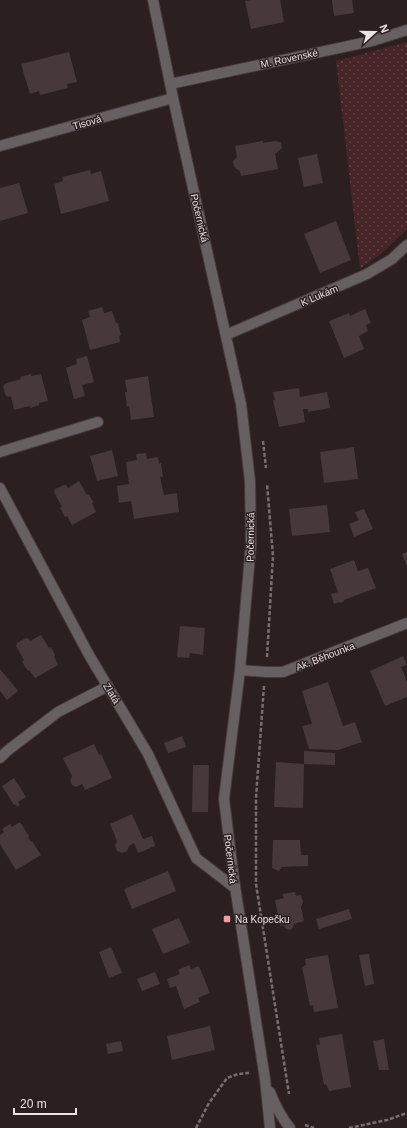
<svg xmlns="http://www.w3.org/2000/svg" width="407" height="1128" font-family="Helvetica,sans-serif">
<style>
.grass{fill:url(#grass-dots)}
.building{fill:#47393a}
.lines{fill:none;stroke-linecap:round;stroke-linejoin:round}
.minor-casing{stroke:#473a3b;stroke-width:12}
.path{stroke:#796e6f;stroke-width:2.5;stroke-dasharray:4 2;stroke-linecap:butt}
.minor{stroke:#676061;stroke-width:10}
.poi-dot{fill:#f49aa1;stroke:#2c1f20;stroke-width:1.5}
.labels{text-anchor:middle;stroke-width:3;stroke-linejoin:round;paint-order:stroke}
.street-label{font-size:10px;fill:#ece3e4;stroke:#2c1f20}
.poi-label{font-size:10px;fill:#ece3e4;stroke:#2c1f20;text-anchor:start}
</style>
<defs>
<pattern id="grass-dots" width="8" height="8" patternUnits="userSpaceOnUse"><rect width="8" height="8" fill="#462427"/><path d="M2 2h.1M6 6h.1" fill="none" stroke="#614446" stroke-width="1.8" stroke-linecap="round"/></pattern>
</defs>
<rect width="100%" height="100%" fill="#2c1f20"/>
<path class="grass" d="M407 42V229L382 253 360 269 336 61Z"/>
<path class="building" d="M252 0H280L284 22 251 29 245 1Z
M332 0H352L354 13 334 16Z
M69 52 77 82 67 84 68 88 40 95 39 91 30 94 21 64Z
M263 141V143L275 141 281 142 282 148 275 154 278 169 241 176 240 171 234 167 233 161 237 157 235 146Z
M317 154 323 183 304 187 298 158Z
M90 170 91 174 101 171 109 201 61 214 54 184 63 181 62 177Z
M19 183 28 213 0 221V188Z
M336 221 351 260 320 273 304 234Z
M102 307 104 313 112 311 116 323H118L121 335 119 336 120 342 90 350 82 320 90 317 88 311Z
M365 309 371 323 366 325 368 331 359 336 364 349 344 358 329 321 349 313 350 316Z
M87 356 94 382 82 385 85 396 74 399 66 368 77 364 76 359Z
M31 374V376L41 374 48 401 39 403V405L30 408V406L14 410 11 396 9 397 6 396 3 387 5 384 7 383 21 379 20 377Z
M148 376 154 417 131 420 129 406 127 407 125 392H127L125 380Z
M299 388 300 397 327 392 330 408 308 412V409H303L305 422 279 427 273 400H275L273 392Z
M354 447 358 479 324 483 320 452Z
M112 450 118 476 97 481 90 456Z
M146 453 147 459 158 457 159 464 161 463 163 477H160L164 495 177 493 179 512 134 519 131 501 119 503 117 486 129 484 126 462 137 460 136 454Z
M79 481 87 495 89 494 93 502 92 503 96 512 72 525 67 516 65 517 60 508 62 507 54 492 55 489 64 485H66L68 488Z
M327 505 330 532 292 536 289 509Z
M364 509 373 529 354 537 349 524 359 520 355 512Z
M407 552V566L402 554Z
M354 560 358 571 368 568 376 588 344 600V601L341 603 340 602 334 604 331 594 338 592 330 569Z
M180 626 205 628 203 655 190 653 189 658 177 657Z
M41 635 49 648 51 647 55 655 54 656 58 665 35 678 29 670 28 671 22 662 24 660 16 646 17 643 26 638 29 639 30 641Z
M403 656 407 665 401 667 407 682V697L385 706 370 671Z
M0 669 18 691 7 700 0 691Z
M328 682 343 726 355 722 362 742 338 750 309 749 302 726 312 724 302 691Z
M182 736 186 747 168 753 164 743Z
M94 744 99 755 101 754 112 778 85 790 82 784 76 787 72 785 70 780 72 776 63 758Z
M304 751 335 753V765L304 764Z
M276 762 304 764 303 808 274 807Z
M193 765H209L208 812H192Z
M14 778 26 797 18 802 20 805 17 807 15 804 14 805 2 786Z
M132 814 143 839 152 836 155 846 138 853 134 843 129 846 127 851 122 853 117 851 115 846 117 841 110 824Z
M20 822 29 836 28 837 31 842 32 841 41 855 16 870 0 844V835L4 832 2 829 10 824 12 827Z
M273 840H300L301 855H308V866L282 867 279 871 272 868Z
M168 871 176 891 132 909 124 889Z
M295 892 296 896 301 895 303 902 301 907 304 921 294 924 293 928 290 930 286 929 283 925 280 926 275 900 284 898 282 894Z
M349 909 352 919 319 929 316 919Z
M179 918 190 943 163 954 152 929Z
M111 947 122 973 109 978 99 952Z
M369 954 374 984 365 986 359 955Z
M328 955 338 1008 314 1012 313 1005 310 1006 302 967 306 965 305 959Z
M189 965 191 969 199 966 210 993 198 998 200 1002 184 1009 176 986 170 988 167 979 180 974 178 970Z
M155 972 160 984 142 991 137 979Z
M210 1026 215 1050 172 1060 167 1036Z
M342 1034 351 1087 329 1091 326 1084 324 1085 316 1045 320 1044 319 1038Z
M384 1039 389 1070H379L373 1041Z
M121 1041 123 1051 108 1054 106 1044Z"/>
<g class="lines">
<defs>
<path id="minor" d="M153 0 173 98 241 404 250 481 251 544 240 670 224 799 234 880 265 1079 270 1128
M170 84 372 41 407 30
M0 146 173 98
M226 335 367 274 392 259 407 245
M0 452 98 422
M0 488 89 655 148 754 196 858 235 888
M240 670 266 672H283L407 623
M0 758 7 751 58 712 108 686
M270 1092C275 1105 281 1117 290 1128"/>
</defs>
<use href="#minor" class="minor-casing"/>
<path class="path" d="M263 441 266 468
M267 657 273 556 267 484
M264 686 256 798V884L289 1094
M305 1125 314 1128
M196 1128 209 1103 227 1078 238 1074 249 1073
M349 1128 387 1120 407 1113"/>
<use href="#minor" class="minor"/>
</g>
<rect class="poi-dot" x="223" y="915" width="8" height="8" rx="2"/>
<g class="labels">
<g class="street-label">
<text transform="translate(289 58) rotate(-12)" y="4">M. Rovenské</text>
<text transform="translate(87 122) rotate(-16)" y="4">Tisová</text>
<text transform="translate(200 218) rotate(77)" y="4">Počernická</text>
<text transform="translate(319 295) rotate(-23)" y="4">K Lukám</text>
<text transform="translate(250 537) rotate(-89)" y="4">Počernická</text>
<text transform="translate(325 656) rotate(-21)" y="4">Ak. Běhounka</text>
<text transform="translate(112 693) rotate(59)" y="4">Zlatá</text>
<text transform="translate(231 859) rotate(83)" y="4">Počernická</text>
</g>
<g class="poi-label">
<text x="235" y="923">Na Kopečku</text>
</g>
</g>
<g transform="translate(375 32) rotate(69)" stroke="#2c1f20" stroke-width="3" paint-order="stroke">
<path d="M0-3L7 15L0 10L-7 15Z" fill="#ece3e4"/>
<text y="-6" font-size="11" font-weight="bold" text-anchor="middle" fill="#ece3e4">N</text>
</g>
<path d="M14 1108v6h62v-6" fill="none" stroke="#ece3e4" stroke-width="2"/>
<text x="20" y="1108" font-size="12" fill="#ece3e4" stroke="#2c1f20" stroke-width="3" paint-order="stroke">20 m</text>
</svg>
